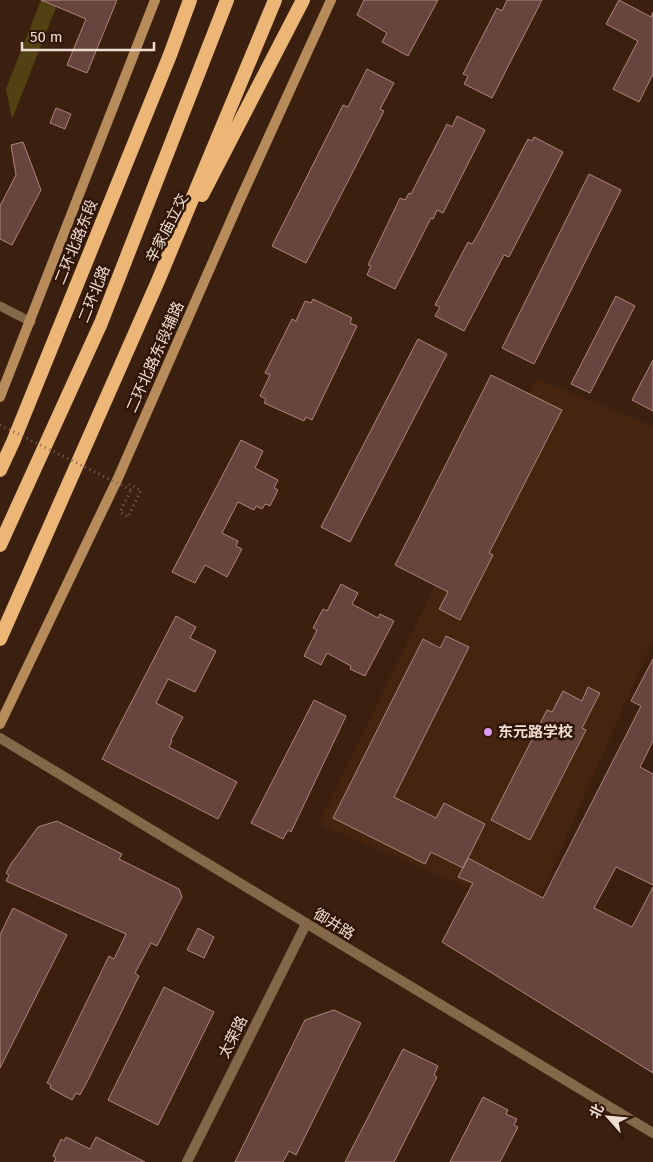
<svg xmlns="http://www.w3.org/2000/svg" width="653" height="1162" font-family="'Fira Sans','Noto Sans SC',sans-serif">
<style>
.built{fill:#462510}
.green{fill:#524213}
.building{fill:#67443d;stroke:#ad867d}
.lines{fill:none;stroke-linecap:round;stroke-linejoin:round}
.path{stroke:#796152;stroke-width:3;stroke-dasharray:1 4;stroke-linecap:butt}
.service{stroke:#83684a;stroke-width:9}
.minor{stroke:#83684a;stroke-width:10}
.tertiary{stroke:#83684a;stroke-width:10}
.secondary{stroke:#b78c5a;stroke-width:10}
.trunk{stroke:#ecb676;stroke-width:14}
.path-bridge{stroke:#796152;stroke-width:3;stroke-dasharray:1 4;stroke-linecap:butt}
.poi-dot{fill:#dd99f4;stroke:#301606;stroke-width:2}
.labels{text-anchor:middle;stroke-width:5;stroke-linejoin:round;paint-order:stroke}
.street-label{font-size:15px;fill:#efddd3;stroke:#301606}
.poi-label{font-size:15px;font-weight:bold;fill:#efddd3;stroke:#301606;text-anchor:start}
</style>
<rect width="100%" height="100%" fill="#3b200f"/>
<path class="built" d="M536 379 653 426V640L532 915 319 824Z"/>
<path class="green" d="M41 0H59L12 119 6 89Z"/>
<path class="building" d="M41 0H117L87 73 67 65 86 19Z
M364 0H438L408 56 382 42 387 33 357 15Z
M507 0H542L492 98 464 84 468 76 463 74 497 8 502 11Z
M619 0 651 17 653 12V74L639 102 613 89 638 41 606 24Z
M367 69 394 83 380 109 384 111 306 263 272 246 343 105 348 107Z
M56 108 71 114 65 129 50 123Z
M457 116 485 130 443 213 437 210 433 219 431 218 395 289 367 275 371 266 368 265 400 198 405 200 409 193 411 194 447 124 452 127Z
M534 137 563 152 509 257 504 255 464 331 435 316 440 307 435 305 468 242 472 244 477 236 528 139 532 141Z
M23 142 41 190 12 245 0 239V206L16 175 11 145Z
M589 174 621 190 534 364 502 348Z
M616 296 635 306 590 393 571 384Z
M313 299 352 318 350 323 357 326 312 420 306 417 304 421 264 403 266 399 260 396 270 375 265 373 292 319 296 321 305 301 311 303Z
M418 339 447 354 350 542 321 527Z
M653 360V411L632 400Z
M491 375 562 410 489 553 493 555 460 620 439 609 448 592 395 565Z
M241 440 263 451 255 468 278 480 274 488 278 490 270 506 265 504 262 509 256 506 254 510 238 502 222 533 238 541 236 546 242 549 227 577 205 565 195 583 172 572Z
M341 584 358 593 352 604 378 618 380 614 394 621 365 676 350 669 351 666 327 653 321 665 304 656 317 630 313 628 323 609 327 611Z
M176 616 196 627 190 638 216 651 195 692 168 679 156 703 183 717 171 740 172 741 169 747 237 782 218 819 102 759Z
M446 636 469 647 394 797 436 818 444 803 485 824 463 868 431 852 425 864 333 818 423 639 440 648Z
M653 659V741L640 767 653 774V885L616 867 594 908 632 927 653 887V1073L442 942 473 883 458 877 468 858 543 898 641 706 631 701Z
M588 687 600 693 582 728 586 730 530 840 491 820 547 710 552 712 563 691 582 701Z
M314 700 346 716 291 832 288 830 283 839 251 823Z
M57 821 122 854 119 859 179 889 182 897 157 946 151 943 135 973 139 976 89 1078 80 1095 76 1093 72 1100 50 1088 51 1085 47 1083 109 956 114 959 126 934 6 881 9 875 6 873 12 862 14 860 38 827Z
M13 908 67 935 0 1068V935Z
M198 928 214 937 204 958 187 950Z
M164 987 214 1012 158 1125 108 1100Z
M334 1010 361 1023 296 1155 289 1151 283 1162H235L305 1020Z
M403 1049 438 1066 434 1075 437 1077 394 1162H345Z
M483 1097 508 1110 506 1114 517 1119 514 1125 518 1127 500 1162H450Z
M66 1137 90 1149 96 1137 145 1162H54L56 1158 53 1156 61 1139 64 1141Z"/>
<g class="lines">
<path class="path" d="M129 484 141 490 128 517 120 512 131 490"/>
<path class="service" d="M0 306 31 322"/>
<path class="minor" d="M187 1162 306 924"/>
<path class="tertiary" d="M0 738 653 1133"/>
<path class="secondary" d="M0 397 155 0
M0 724 118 478 239 202 331 0"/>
<path class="trunk" d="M202 195 303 0
M0 470 13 442 170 55 190 0
M0 545 101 323 227 0
M0 639 158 281 275 0"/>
<path class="path-bridge" d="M0 425 131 490"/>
</g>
<circle class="poi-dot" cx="488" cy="732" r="5"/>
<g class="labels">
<g class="street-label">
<text transform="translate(167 228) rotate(-63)" y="5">辛家庙立交</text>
<text transform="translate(76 242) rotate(-68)" y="5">二环北路东段</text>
<text transform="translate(94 294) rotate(-68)" y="5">二环北路</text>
<text transform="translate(155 357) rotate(-66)" y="5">二环北路东段辅路</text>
<text transform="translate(334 924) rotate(31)" y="5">御井路</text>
<text transform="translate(233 1037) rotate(-63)" y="5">太荣路</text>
</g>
<g class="poi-label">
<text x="498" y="737">东元路学校</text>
</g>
</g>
<g transform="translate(608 1117) rotate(297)" stroke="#301606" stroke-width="4" paint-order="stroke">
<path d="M0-4L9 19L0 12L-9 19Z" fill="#efddd3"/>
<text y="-8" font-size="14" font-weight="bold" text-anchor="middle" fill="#efddd3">北</text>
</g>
<path d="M22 42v8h132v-8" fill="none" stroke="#efddd3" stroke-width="2.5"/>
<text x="30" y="42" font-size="15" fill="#efddd3" stroke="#301606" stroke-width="4" paint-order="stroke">50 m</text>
</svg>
